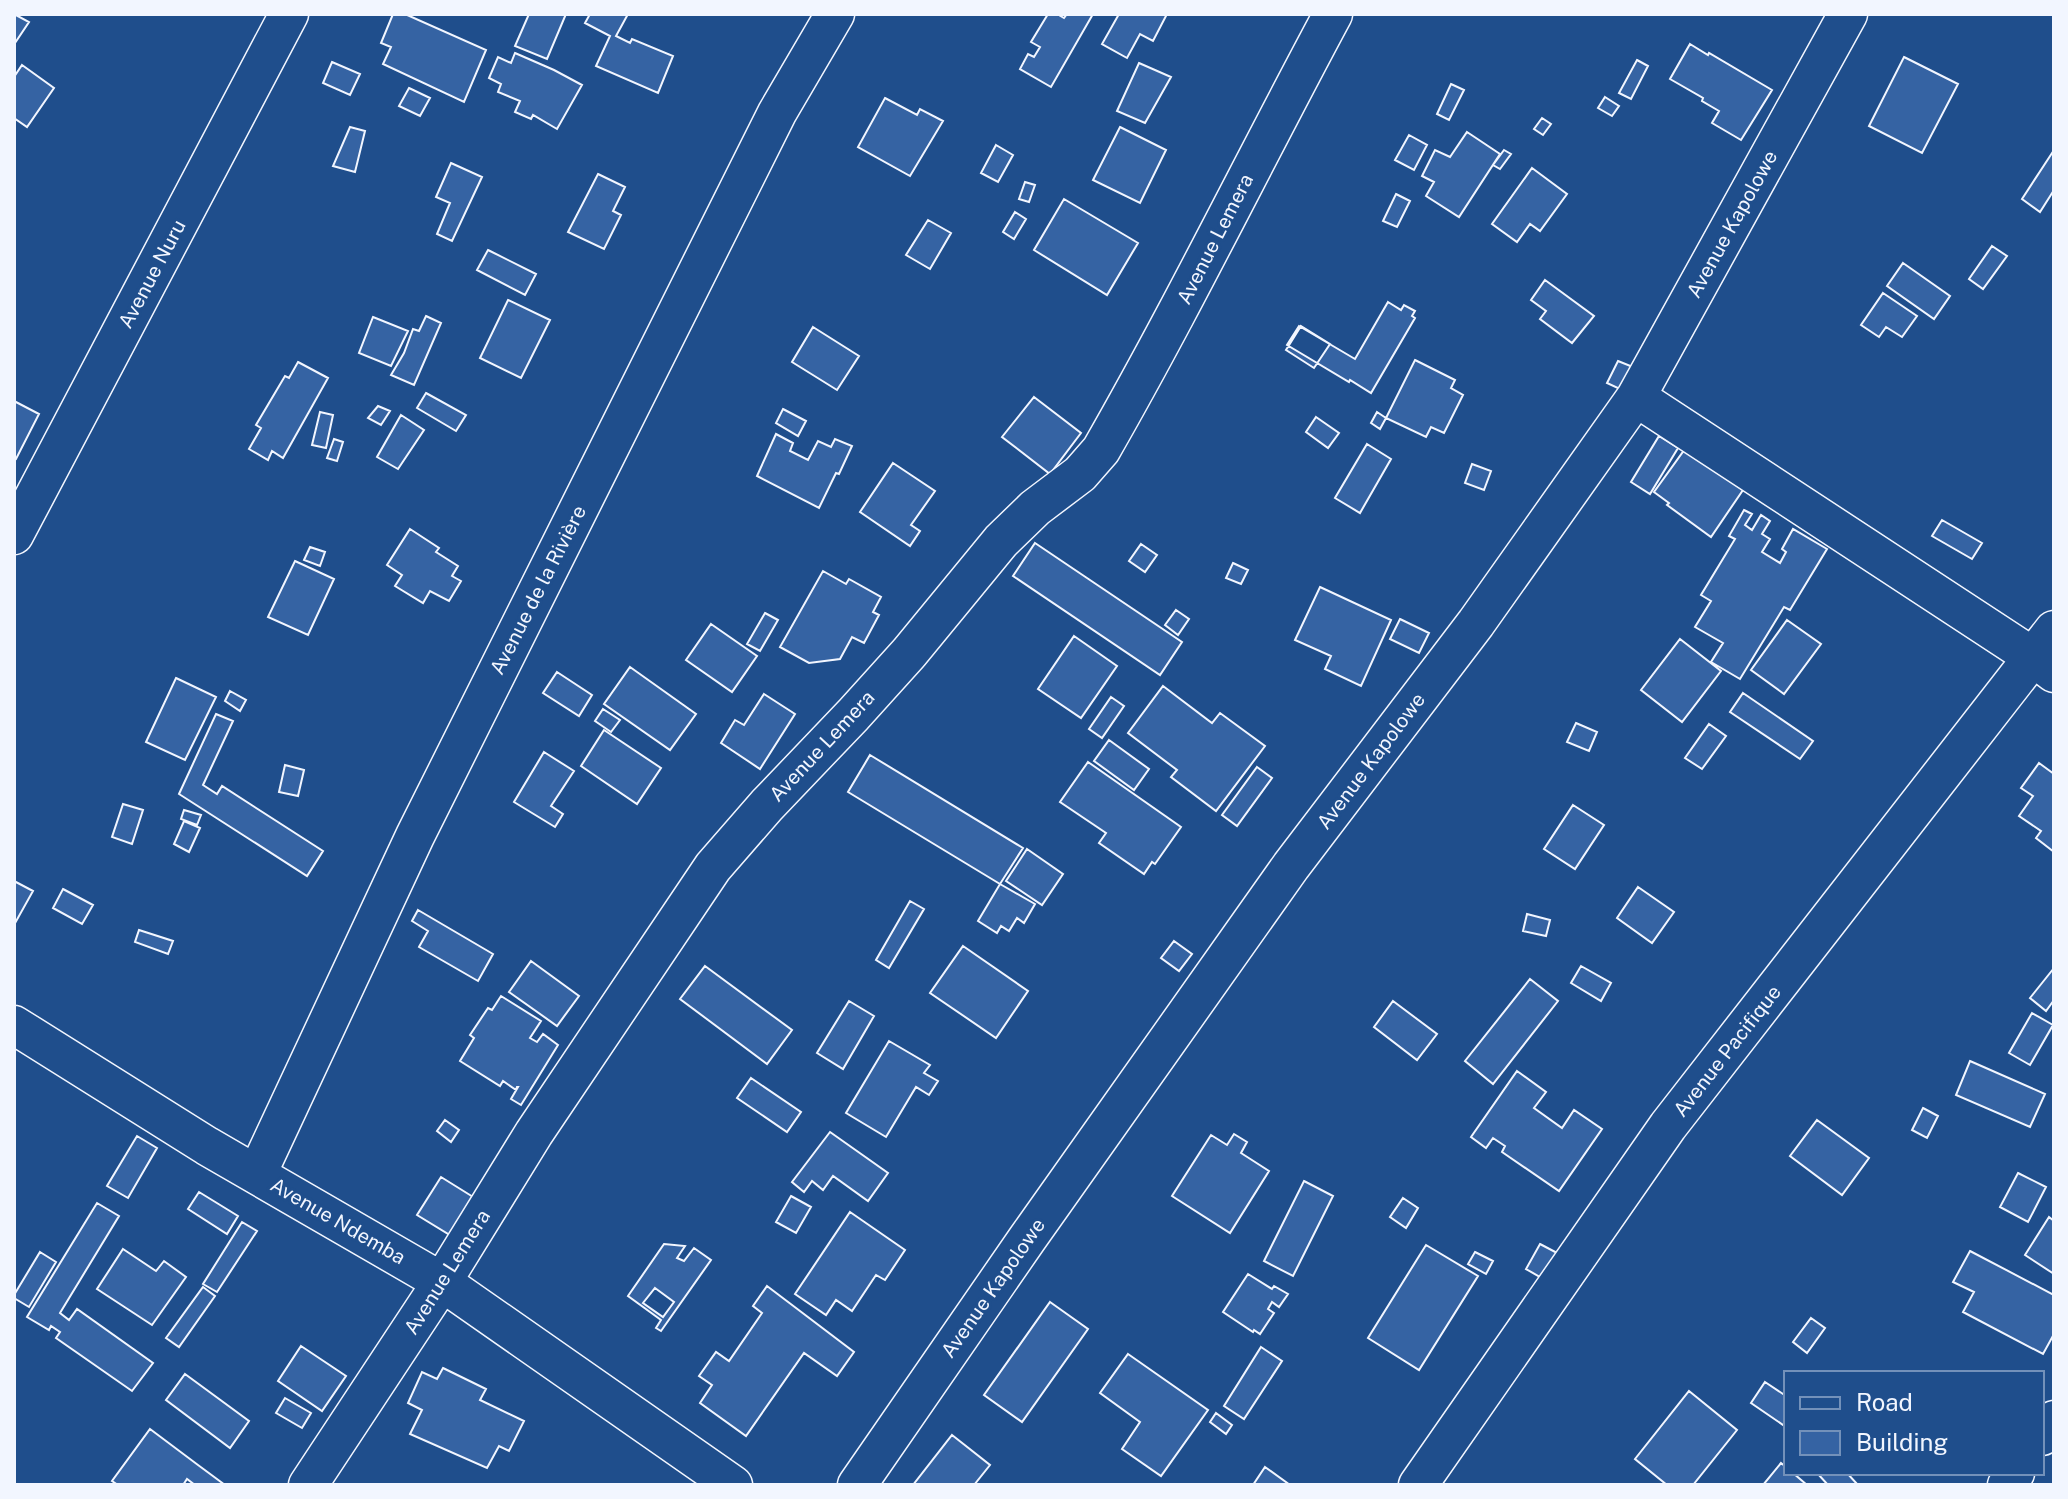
<svg xmlns="http://www.w3.org/2000/svg" width="2068" height="1499" font-family="'Public Sans',sans-serif">
<style>
.building{fill:#3563a3;stroke:#f2f6ff;stroke-width:2;fill-rule:evenodd}
.lines{fill:none;stroke-linecap:round;stroke-linejoin:round}
.minor-casing{stroke:#f2f6ff;stroke-width:41}
.minor{stroke:#1f4e8c;stroke-width:38}
.labels{text-anchor:middle;stroke-width:6;stroke-linejoin:round;paint-order:stroke}
.street-label{font-size:20px;fill:#f2f6ff;stroke:#1f4e8c}
</style>
<rect width="100%" height="100%" fill="#1f4e8c"/>
<path class="building" d="M14 14 29 22 15 43 14 42Z
M393 14H405L486 50 464 102 383 64 391 47 381 43Z
M529 14H566L547 59 515 46Z
M590 14H628L616 36 630 43 632 39 673 56 658 93 596 66 610 36 585 23Z
M1048 14H1057L1064 18 1067 14H1093L1051 87 1020 69 1028 54 1034 57 1040 47 1031 42Z
M1119 14H1167L1153 41 1140 34 1127 58 1102 44Z
M1690 44 1708 55 1709 53 1772 90 1741 140 1712 123 1719 111 1702 101 1703 98 1670 79Z
M515 53 554 70 582 85 557 129 533 115 531 119 515 112 520 101 498 92 501 84 489 78 498 57 511 63Z
M1904 57 1958 84 1922 153 1869 126Z
M1637 60 1648 66 1631 99 1619 93Z
M332 62 360 74 350 95 323 83Z
M1139 63 1171 77 1145 123 1117 111Z
M22 65 54 88 27 127 14 118V77Z
M1451 84 1464 90 1449 120 1437 114Z
M409 88 430 98 420 116 399 106Z
M1605 97 1619 106 1612 116 1598 108Z
M885 98 917 115 920 109 943 121 910 176 858 147Z
M1542 118 1551 124 1543 135 1534 129Z
M350 127 365 131 355 172 333 166Z
M1120 127 1166 150 1140 203 1093 180Z
M1467 132 1500 154 1459 217 1426 196 1434 182 1422 176 1435 150 1450 157Z
M1409 135 1427 145 1414 170 1395 160Z
M996 145 1013 155 998 182 981 173Z
M1504 150 1511 154 1500 169 1493 165Z
M2054 150V190L2040 212 2022 199Z
M451 163 482 177 452 241 437 234 450 203 436 197Z
M1532 168 1567 194 1540 231 1530 224 1517 242 1492 224Z
M598 174 625 187 613 211 621 215 604 249 568 232Z
M1025 182 1035 185 1029 202 1019 199Z
M1396 194 1410 201 1397 227 1383 221Z
M1064 199 1138 243 1107 295 1034 250Z
M1015 212 1026 219 1014 239 1003 232Z
M928 220 951 233 930 269 906 255Z
M1992 246 2007 256 1983 289 1969 279Z
M488 250 536 274 525 295 477 270Z
M1903 263 1950 296 1934 319 1887 286Z
M1545 280 1594 316 1572 343 1540 319 1546 311 1531 300Z
M1883 293 1917 316 1902 337 1886 327 1879 337 1861 325Z
M508 300 550 320 521 378 480 358Z
M1388 302 1401 310 1404 305 1415 311 1412 316 1415 318 1371 393 1350 380 1349 382 1287 345 1299 326 1355 359Z
M426 316 441 323 414 385 391 375 404 353 413 329 419 331Z
M373 317 408 331 391 366 359 353Z
M1301 326 1330 344 1314 368 1286 350Z
M813 327 859 356 837 390 792 362Z
M1415 360 1455 380 1451 388 1463 395 1444 433 1431 427 1426 437 1386 418Z
M1618 361 1633 367 1622 390 1607 383Z
M298 362 328 378 283 458 272 451 268 460 249 449 261 428 256 425 285 376 289 378Z
M426 393 466 415 456 431 417 408Z
M1034 397 1081 433 1050 474 1002 437Z
M14 401 39 414 16 459 14 458Z
M378 406 390 411 381 425 368 418Z
M783 409 806 421 798 436 776 423Z
M320 412 333 415 326 448 312 445Z
M1377 412 1386 418 1380 429 1371 423Z
M401 415 424 430 398 469 377 457Z
M1316 417 1339 433 1328 448 1306 432Z
M776 434 793 443 790 451 808 460 818 441 831 447 835 439 852 446 839 474 836 473 819 508 757 476Z
M1659 436 1678 448 1650 494 1631 482Z
M334 439 343 442 337 461 327 458Z
M1367 444 1391 459 1360 513 1335 498Z
M1685 449 1743 490 1711 537 1667 505 1669 503 1654 492Z
M893 463 935 491 911 525 920 531 910 546 860 512Z
M1472 464 1491 471 1484 490 1465 483Z
M1744 510 1752 514 1745 525 1752 530 1761 515 1770 521 1762 534 1770 539 1762 552 1780 563 1786 552 1782 549 1793 529 1827 549 1790 610 1784 607 1740 679 1711 662 1723 643 1695 627 1711 601 1701 595 1735 539 1729 536Z
M1942 520 1982 543 1972 559 1932 536Z
M410 529 439 548 436 552 458 566 452 576 461 581 449 601 430 591 423 603 395 586 402 575 387 565Z
M1035 543 1182 642 1160 675 1013 576Z
M1141 544 1157 555 1145 572 1129 561Z
M310 547 325 552 320 566 304 560Z
M295 561 334 579 308 635 268 617Z
M1233 563 1248 570 1241 584 1226 578Z
M823 571 846 584 849 579 881 597 873 612 879 615 864 643 852 637 840 659 809 663 780 647Z
M1320 587 1391 620 1361 686 1325 669 1331 656 1295 640Z
M1176 610 1189 619 1178 635 1165 625Z
M765 613 778 620 760 651 747 644Z
M1400 619 1429 633 1419 653 1390 639Z
M1787 620 1821 644 1784 694 1751 670Z
M711 624 757 656 732 692 686 660Z
M1074 636 1117 666 1081 718 1038 689Z
M1680 639 1721 671 1682 722 1641 690Z
M630 667 696 714 670 750 604 704Z
M557 672 592 695 579 716 543 693Z
M176 678 216 697 185 760 146 742Z
M1163 686 1212 723 1220 713 1265 746 1216 811 1171 777 1177 770 1128 733Z
M230 691 246 700 240 711 225 701Z
M1743 693 1813 741 1800 759 1730 712Z
M764 694 795 714 760 769 721 743 735 720 744 725Z
M1111 697 1124 706 1102 738 1089 729Z
M603 709 620 720 611 732 595 721Z
M216 714 233 721 203 785 217 794 222 786 323 851 307 876 179 794Z
M1576 723 1597 732 1589 751 1567 742Z
M1709 724 1726 736 1702 769 1685 758Z
M604 730 661 768 637 804 581 766Z
M1109 740 1149 769 1134 790 1094 761Z
M544 752 574 771 551 806 563 814 555 827 514 802Z
M870 755 1023 848 1000 884 848 792Z
M1088 762 1181 827 1155 864 1152 862 1144 874 1099 843 1106 833 1060 802Z
M2039 763 2054 774V852L2036 838 2041 831 2019 816 2033 796 2021 788Z
M285 765 304 770 298 796 279 792Z
M1257 767 1272 778 1237 826 1222 815Z
M123 804 143 810 132 844 112 837Z
M1573 805 1604 825 1575 869 1544 849Z
M184 810 201 815 197 825 181 819Z
M184 821 200 828 189 852 174 844Z
M1027 849 1063 874 1042 905 1006 881Z
M14 881 33 891 14 925Z
M1000 884 1035 904 1024 923 1017 918 1009 931 1001 926 997 933 978 921Z
M1638 887 1674 912 1652 943 1617 918Z
M63 889 93 905 82 924 53 908Z
M910 901 924 909 889 968 876 960Z
M418 910 493 954 478 981 419 947 428 931 412 921Z
M1527 914 1550 920 1546 936 1523 931Z
M139 930 173 941 168 954 135 942Z
M1174 941 1192 954 1179 971 1161 958Z
M963 946 1028 991 996 1038 930 993Z
M531 961 579 996 557 1026 509 992Z
M705 966 792 1030 767 1064 680 999Z
M1581 966 1611 983 1601 1001 1571 983Z
M2054 968V1000L2046 1011 2030 998Z
M1530 979 1558 1001 1493 1084 1465 1061Z
M501 996 541 1021 530 1038 537 1042 543 1034 558 1045 521 1105 511 1099 518 1087H517L516 1090 503 1081 500 1086 460 1061 474 1038 470 1035 488 1008 492 1010Z
M849 1001 874 1016 843 1069 817 1053Z
M1393 1001 1437 1034 1417 1060 1374 1027Z
M2032 1013 2053 1025 2030 1065 2009 1053Z
M889 1041 930 1065 924 1073 938 1081 929 1095 916 1087 886 1137 846 1113Z
M1970 1061 2045 1094 2030 1127 1956 1095Z
M1517 1071 1546 1092 1534 1108 1562 1128 1574 1110 1602 1129 1559 1191 1502 1152 1505 1146 1493 1138 1486 1148 1471 1137Z
M751 1078 801 1112 787 1132 737 1098Z
M1923 1108 1938 1116 1927 1138 1912 1130Z
M445 1120 459 1130 451 1142 437 1131Z
M1817 1120 1869 1158 1842 1195 1790 1156Z
M830 1132 888 1173 868 1201 833 1176 823 1190 812 1181 804 1192 792 1182Z
M1234 1134 1247 1142 1241 1153 1269 1171 1230 1233 1172 1196 1211 1135 1227 1145Z
M137 1136 157 1148 128 1198 107 1186Z
M2018 1173 2046 1187 2028 1222 2000 1207Z
M441 1177 486 1205 463 1243 417 1215Z
M1304 1181 1333 1196 1293 1276 1264 1261Z
M199 1192 238 1216 227 1234 188 1209Z
M791 1196 811 1207 796 1233 776 1222Z
M1403 1198 1418 1208 1406 1228 1390 1217Z
M97 1203 119 1216 60 1313 69 1320 77 1309 153 1363 132 1391 56 1338 60 1332 51 1326 49 1330 27 1317Z
M850 1212 905 1250 885 1280 876 1275 852 1311 836 1300 826 1315 795 1294Z
M2049 1217 2054 1221V1274L2025 1255Z
M242 1222 257 1231 217 1292 203 1284Z
M664 1244 685 1246 677 1258 684 1261 694 1248 711 1260 661 1331 656 1328 661 1320 628 1296ZM655 1288 674 1302 663 1317 643 1303Z
M1540 1244 1561 1255 1547 1281 1526 1269Z
M1426 1245 1478 1276 1419 1370 1368 1338Z
M123 1249 156 1271 164 1261 186 1277 152 1325 97 1289Z
M1970 1251 2054 1295V1334L2043 1354 1963 1312 1974 1292 1953 1282Z
M40 1252 56 1262 29 1307 14 1298V1295Z
M1475 1252 1493 1261 1486 1274 1468 1264Z
M1248 1274 1272 1289 1274 1286 1288 1294 1279 1307 1272 1302 1268 1309 1274 1313 1260 1334 1254 1330 1253 1332 1223 1312Z
M767 1286 854 1352 837 1376 804 1353 746 1436 700 1403 712 1385 699 1376 716 1352 729 1361 762 1313 753 1306Z
M203 1287 215 1296 179 1347 166 1338Z
M1050 1302 1088 1329 1022 1422 984 1395Z
M1811 1318 1825 1328 1807 1353 1793 1342Z
M301 1346 346 1376 322 1411 278 1381Z
M1261 1347 1282 1361 1244 1419 1224 1406Z
M1128 1354 1208 1410 1161 1476 1122 1449 1140 1422 1100 1393Z
M443 1368 486 1389 480 1400 524 1421 509 1451 499 1446 487 1468 410 1434 422 1410 408 1403 422 1372 437 1379Z
M185 1374 249 1421 230 1448 166 1400Z
M1765 1382 1786 1396V1427L1751 1403Z
M1689 1391 1737 1430 1693 1485H1667L1635 1459Z
M285 1398 311 1413 302 1428 276 1413Z
M1216 1413 1232 1425 1226 1434 1210 1422Z
M150 1429 198 1465 225 1485H195L187 1479 183 1485H118L112 1481Z
M952 1435 990 1465 974 1485H913Z
M1781 1463 1786 1467V1473H1793L1807 1485H1763Z
M1265 1467 1290 1485H1253Z
M1817 1473H1847L1858 1485H1828Z"/>
<g class="lines">
<defs>
<path id="minor" d="M1636 397 2033 657 2054 673
M14 535 289 14
M14 1025 207 1146 442 1282 733 1485
M257 1174 415 836 777 113 835 14
M2042 1436 2054 1420
M308 1485 442 1282 534 1133 713 867 767 805 853 715 909 653 1001 541 1035 508 1080 474 1101 450C1183 307 1255 159 1333 14
M857 1485 1027 1239 1291 866 1476 623 1636 397 1848 14
M1418 1485 1668 1126 2054 630
M2007 1485 2015 1473"/>
</defs>
<use href="#minor" class="minor-casing"/>
<use href="#minor" class="minor"/>
</g>
<g class="labels">
<g class="street-label">
<text transform="translate(1732 224) rotate(-61)" y="7">Avenue Kapolowe</text>
<text transform="translate(1215 239) rotate(-63)" y="7">Avenue Lemera</text>
<text transform="translate(152 274) rotate(-62)" y="7">Avenue Nuru</text>
<text transform="translate(538 590) rotate(-63)" y="7">Avenue de la Rivière</text>
<text transform="translate(822 746) rotate(-47)" y="7">Avenue Lemera</text>
<text transform="translate(1371 761) rotate(-53)" y="7">Avenue Kapolowe</text>
<text transform="translate(1727 1051) rotate(-52)" y="7">Avenue Pacifique</text>
<text transform="translate(338 1221) rotate(30)" y="7">Avenue Ndemba</text>
<text transform="translate(447 1272) rotate(-58)" y="7">Avenue Lemera</text>
<text transform="translate(993 1288) rotate(-55)" y="7">Avenue Kapolowe</text>
</g>
</g>
<rect width="2068" height="1499" fill="none" stroke="#f2f6ff" stroke-width="32"/>
<rect x="1784" y="1371" width="260" height="104" fill="#1f4e8c" stroke="#7391ba" stroke-width="2"/>
<rect x="1800" y="1397" width="40" height="12" fill="#1f4e8c" stroke="#7391ba" stroke-width="2"/>
<text x="1856" y="1411" font-size="24" fill="#f2f6ff">Road</text>
<rect x="1800" y="1431" width="40" height="24" fill="#3563a3" stroke="#7391ba" stroke-width="2"/>
<text x="1856" y="1451" font-size="24" fill="#f2f6ff">Building</text>
</svg>
